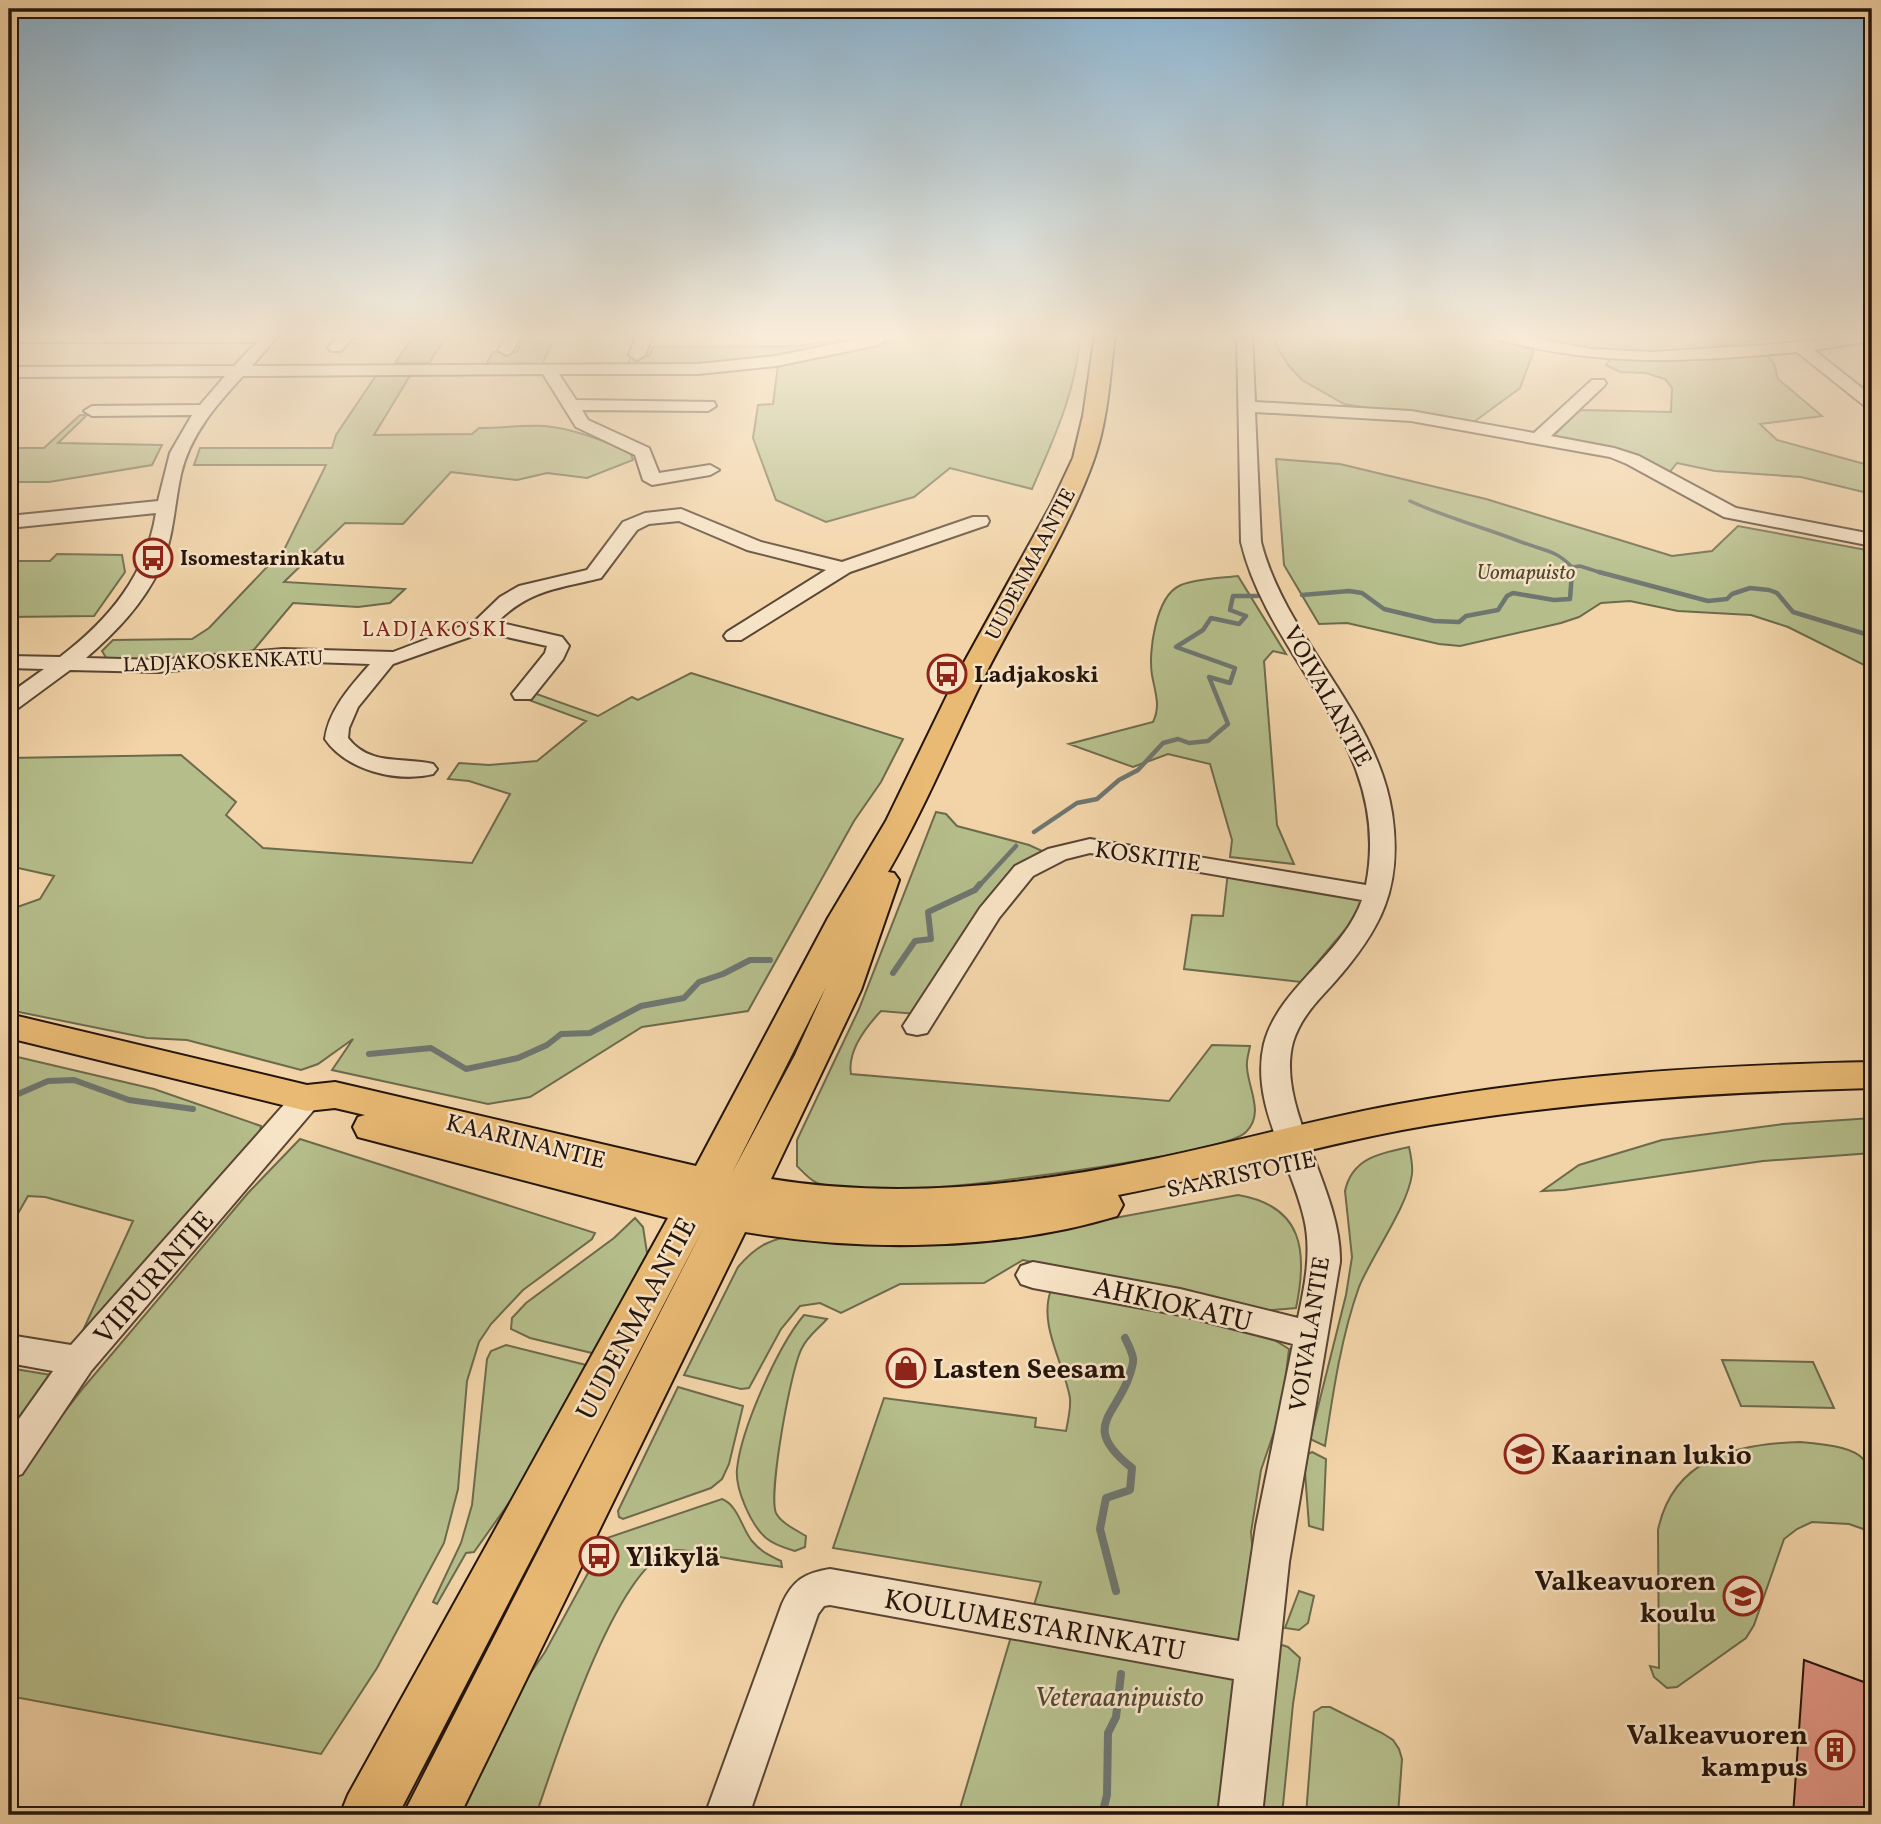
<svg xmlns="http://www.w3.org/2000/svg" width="1881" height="1824" font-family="Vollkorn,serif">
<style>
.green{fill:#b5be8b;stroke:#6d6a4c;stroke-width:2}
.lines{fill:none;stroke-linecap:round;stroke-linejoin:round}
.stream-far3{stroke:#6e7670;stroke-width:3.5}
.stream-far2{stroke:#6e7670;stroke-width:4.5}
.stream-far1{stroke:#6e7670;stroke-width:6}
.stream{stroke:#6e7670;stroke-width:8}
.building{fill:#e29786;stroke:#25150c;stroke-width:2}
.minor-casing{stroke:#584533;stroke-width:4}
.major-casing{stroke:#25150c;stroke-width:4}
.minor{fill:#f7e3c6;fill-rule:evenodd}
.major{fill:#e9ba74;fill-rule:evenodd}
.labels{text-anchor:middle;stroke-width:5;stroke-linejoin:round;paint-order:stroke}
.far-poi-label{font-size:21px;font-weight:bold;fill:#25150c;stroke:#f7e3c6;text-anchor:start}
.far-street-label{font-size:21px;fill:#25150c;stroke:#f7e3c6}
.far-park-label{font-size:21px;font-style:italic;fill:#504832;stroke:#f7e3c6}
.far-neighbourhood-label{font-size:21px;letter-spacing:2px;fill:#7a1f14;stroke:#f7e3c6}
.poi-label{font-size:24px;font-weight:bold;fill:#25150c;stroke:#f7e3c6;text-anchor:start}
.street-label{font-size:24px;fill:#25150c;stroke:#f7e3c6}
.near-street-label{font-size:28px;fill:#25150c;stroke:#f7e3c6}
.near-poi-label{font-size:28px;font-weight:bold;fill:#25150c;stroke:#f7e3c6;text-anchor:start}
.near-park-label{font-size:28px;font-style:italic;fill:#504832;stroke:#f7e3c6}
</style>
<rect width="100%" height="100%" fill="#f2d4a8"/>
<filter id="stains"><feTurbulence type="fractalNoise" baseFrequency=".00286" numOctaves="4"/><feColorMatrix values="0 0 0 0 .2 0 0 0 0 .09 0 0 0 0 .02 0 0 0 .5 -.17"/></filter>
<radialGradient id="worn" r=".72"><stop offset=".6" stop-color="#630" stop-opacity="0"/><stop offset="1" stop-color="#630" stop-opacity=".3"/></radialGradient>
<path class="green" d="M415 334H448L429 363H395Z
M891 334 783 357 700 366 626 365 632 357 649 356 653 347 795 346Z
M931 334H1080C1077 390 1054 438 1032 489L950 468 914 497 826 522 776 500 753 438 758 405 773 404 778 365Z
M1273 334H1487L1534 350 1520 388 1471 424 1344 404 1302 380 1288 365 1276 345Z
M1530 334H1786C1728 346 1668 356 1609 351 1582 349 1556 340 1530 334Z
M523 338 532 342H553L541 366 487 363 493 352H517Z
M1766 355 1774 363 1778 379 1822 416 1760 424 1777 440 1872 466V494L1801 477 1715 471 1677 463 1669 473C1631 447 1595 445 1551 438L1580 410 1671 412 1672 388 1665 379 1646 373 1620 372 1606 365 1610 359 1687 360Z
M377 374H411L374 435 472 434 479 428C500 428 524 425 545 426 575 429 603 441 630 451L633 460 587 478 547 473 517 480 451 472 403 524 345 523 284 582 405 589 390 603 358 607 293 603 252 652 158 663 108 661 102 651 113 640 192 639 209 628 285 548 326 465H194L200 448H332L336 435Z
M80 415H87L58 443 162 445 152 465 49 482H9V448H44Z
M1276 459 1340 464 1486 499 1672 556 1712 551 1738 526 1872 551V669L1788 627 1751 615 1678 611 1630 601 1601 603 1579 617 1561 623 1460 646 1439 644 1347 623 1319 624 1284 565Z
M57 554 122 555 125 572 94 616 9 617V561H50Z
M1238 576 1286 654 1273 651 1264 661 1277 825 1294 864 1230 857 1232 840 1210 764 1168 754 1133 767 1069 744 1153 722C1161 706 1155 692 1152 675 1148 652 1156 597 1179 586 1192 579 1222 578 1238 576Z
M691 673 903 739 881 782 854 821 748 1011 642 1027 530 1097 488 1104 332 1070 353 1039 318 1064 301 1070 187 1040 147 1038 9 1010V910L40 899 54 876 9 866V758L181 755 236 802 226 815 263 848 472 863 510 794 469 781 448 779 459 763 489 765 537 761 586 721 526 699 534 693 598 716 632 697 638 700Z
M936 812 946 814 957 826 1029 845 1049 854 917 1014 881 1011C865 1028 847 1051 851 1074L1169 1101 1212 1045 1250 1046C1249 1052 1246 1061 1247 1067 1248 1089 1265 1113 1246 1132 1225 1154 980 1185 938 1187 908 1188 844 1193 817 1183 810 1180 802 1171 797 1166V1140L859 1009Z
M1228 872 1364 897 1355 918 1301 982 1184 969 1192 915 1223 916Z
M9 1055 154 1089 261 1126 259 1138 80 1337 133 1221 45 1197 28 1196 9 1229Z
M1872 1118V1153L1763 1161 1564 1190 1542 1191 1579 1165 1662 1140 1783 1124Z
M300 1139 595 1233 592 1239 523 1290 491 1324 479 1342 467 1381 458 1489 444 1543 377 1668 321 1754 9 1696V1483L84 1387 248 1193Z
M1409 1147C1411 1156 1413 1165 1412 1174 1408 1206 1372 1255 1359 1287 1341 1337 1333 1393 1325 1446L1310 1439 1346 1295 1352 1257 1345 1191C1352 1158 1380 1153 1409 1147Z
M1238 1195C1303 1206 1308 1251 1296 1308L1263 1311 1023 1260 984 1283 900 1284 841 1313 820 1303 800 1306 781 1329 749 1388 741 1389 684 1375 738 1267C757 1245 770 1239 798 1235L1029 1234Z
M635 1218 643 1227 648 1259 596 1354 530 1338 511 1329 512 1318 526 1303 614 1238Z
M1051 1290 1231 1322 1271 1338 1289 1349 1282 1409 1261 1470 1251 1532 1256 1587 1223 1815H958L1010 1640 1032 1612 1041 1582 833 1548 884 1398 1036 1418 1035 1427 1066 1431C1068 1421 1071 1408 1070 1398 1064 1363 1038 1325 1051 1290Z
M804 1315 827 1319C819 1328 807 1337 802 1348 791 1367 768 1495 776 1513 781 1523 796 1530 806 1536L805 1547 795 1551C785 1548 774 1545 766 1538 751 1525 735 1489 737 1469 741 1429 778 1346 804 1315Z
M506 1345 590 1366 541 1458 474 1552 466 1553 437 1604 433 1602 461 1543 472 1505 487 1359 491 1351Z
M1722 1360 1813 1362 1834 1408 1741 1406Z
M9 1368 51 1375 9 1435Z
M678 1387 743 1406 729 1464 722 1479 711 1488 623 1519 619 1517 618 1511Z
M1800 1442C1879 1449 1872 1459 1872 1532L1849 1524 1812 1522 1797 1529 1784 1539 1754 1625 1746 1638 1677 1687 1667 1688 1654 1677 1650 1666 1659 1668 1658 1530C1673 1458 1736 1444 1800 1442Z
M1312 1452 1326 1459 1323 1530 1309 1526 1305 1472 1308 1454Z
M722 1499C738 1505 742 1529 752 1541 760 1551 770 1556 781 1561L782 1567C756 1563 729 1559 703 1554 695 1553 684 1549 676 1550 619 1555 556 1758 538 1809L532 1815H458L523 1684 545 1652 607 1538Z
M1299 1591 1314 1596 1308 1623 1299 1630 1285 1628Z
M1282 1645 1288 1647 1300 1658 1293 1704 1282 1815H1257L1267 1716 1277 1648Z
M1322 1707H1330L1382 1733 1393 1740 1399 1749 1402 1759 1398 1815H1306L1314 1712Z"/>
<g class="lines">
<path class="stream-far3" d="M1410 501C1447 518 1486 528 1524 543 1545 551 1556 550 1572 567
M1572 574V567L1580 566 1605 574"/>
<path class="stream-far2" d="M1599 572 1708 601 1727 599 1732 594 1750 588 1769 590 1777 593 1793 612 1872 636
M1302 595 1349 591 1362 593 1384 609 1434 621 1459 622 1466 616 1498 610 1507 596 1513 593 1554 600 1570 599 1572 572
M1034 832 1077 803 1097 799 1119 780 1138 770 1163 743 1178 739 1189 743 1208 741 1228 724 1209 677 1230 683 1235 668 1176 647 1203 630 1211 618 1239 624 1246 616 1230 610 1233 596H1258
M979 886 1016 846"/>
<path class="stream-far1" d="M893 973 915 941 931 939 928 912 975 890 980 884
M369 1054 431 1048 466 1069 518 1058 547 1045 561 1034 590 1033 641 1006 684 998 699 982 723 974 750 960H770
M9 1098 48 1081 74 1080 129 1100 193 1109"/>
<path class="stream" d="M1116 1591 1100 1529 1106 1498 1130 1490 1132 1468C1079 1426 1117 1416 1130 1374 1131 1370 1134 1363 1133 1358 1132 1352 1128 1344 1125 1338
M1102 1815 1107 1795 1108 1733 1116 1717 1121 1674"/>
</g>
<path class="building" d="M1804 1660 1872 1685V1815H1793Z"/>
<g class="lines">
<defs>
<path id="minor" d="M9 334H279L252 366 698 364 776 356 878 335 886 340 878 345 776 366 698 374H559L576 400 714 402 716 406 708 411 582 410 588 420 649 448 659 473 710 465 719 470 710 475 652 485 643 480 635 455 576 427 543 374 243 376C216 405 190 435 181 474 174 505 174 538 160 568 143 604 116 632 86 658L158 660 283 649 393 652 475 621 500 597 519 586 587 570 623 522 645 513 681 509 761 542 842 562 973 517H987L989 521 987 525 850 572 741 640H727L724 636 727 632 826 570 747 550 679 521 649 524 637 530 601 578C557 589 531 589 497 622L562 637 569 646 563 659 531 699H515L512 694 545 653 547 646 484 632 393 664 358 707 349 728 348 738C369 766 403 757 433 764L437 769 433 774C397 783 346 770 325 739 329 709 351 686 370 664L283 661 158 672 70 670 17 709 9 711V694L44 669 9 668V656L60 657C110 619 146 575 156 513L9 528V516L158 501 170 453 192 415 92 416 84 411 92 406 200 405 225 376 9 377V367L234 366 257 342H9Z
M339 334H355L341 351H331L328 348Z
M508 334H523L511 353 506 355 498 350Z
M637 334H653L645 355 637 360 629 355Z
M1237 334H1252L1255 402 1411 411 1534 433 1592 380H1604L1606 383 1604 386 1551 436 1614 448 1639 456 1736 508 1872 534V546L1724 517 1627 464 1610 457 1411 421 1255 412 1261 542C1286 640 1376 710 1392 813 1403 888 1381 930 1332 985 1316 1002 1300 1019 1293 1042 1275 1108 1342 1189 1340 1262L1289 1562 1262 1815H1218L1234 1679 830 1605 824 1606 818 1614 749 1815H705L782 1604C793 1580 805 1573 830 1569L1239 1641 1256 1526 1293 1344 1180 1315 1033 1288 1021 1284 1016 1275 1021 1266 1033 1262 1180 1289 1298 1318C1305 1285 1312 1251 1304 1218 1291 1161 1250 1104 1264 1044 1278 988 1342 956 1362 900L1090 853 1066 859 1033 876 999 918 927 1033 917 1035 907 1033 903 1026 980 908 1015 866 1048 849 1090 839 1366 885C1394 744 1270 663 1241 542Z
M1487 334H1511L1590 349 1653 352 1765 345 1872 334V341L1814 350 1872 396V409L1866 407 1797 352C1688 362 1597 368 1490 337Z
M307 1088 318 1091 322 1098 318 1105 91 1371 22 1474 9 1479V1433L53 1371 9 1363V1335L71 1345 296 1091Z"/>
<path id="major" d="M1095 334H1115C1110 375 1108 420 1094 459 1067 535 1020 605 984 677 952 742 925 808 888 872L894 873 899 880 861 990 771 1179C899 1200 1028 1185 1154 1159 1236 1142 1316 1119 1399 1104 1555 1075 1714 1065 1872 1062V1088C1714 1092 1558 1102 1402 1130 1306 1148 1213 1177 1118 1195L1123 1205 1117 1216C1002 1251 862 1252 745 1232L460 1815H403L705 1225 398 1815H340L348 1795 668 1218 358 1137 353 1127 358 1117 365 1115 335 1108 307 1111 9 1038V1014L307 1085 335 1082 696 1166 828 918 886 821 956 677 1051 505 1073 458 1083 416ZM826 987 795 1055 732 1173Z"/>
</defs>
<use href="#minor" class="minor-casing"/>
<use href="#major" class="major-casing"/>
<use href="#minor" class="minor"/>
<use href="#major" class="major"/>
</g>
<linearGradient id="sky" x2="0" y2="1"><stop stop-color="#8bb5d2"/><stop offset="0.57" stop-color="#f9ecd8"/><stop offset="1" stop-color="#f9ecd8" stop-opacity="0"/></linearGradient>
<rect width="1881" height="589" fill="url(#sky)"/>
<defs>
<symbol id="bus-ring" viewBox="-11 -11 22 22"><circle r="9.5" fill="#f7e3c6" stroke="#8f2418" stroke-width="1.5"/><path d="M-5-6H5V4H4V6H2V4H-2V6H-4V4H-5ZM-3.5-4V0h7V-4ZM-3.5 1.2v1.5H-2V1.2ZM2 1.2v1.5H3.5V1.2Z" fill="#8f2418"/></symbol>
<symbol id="shop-ring" viewBox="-11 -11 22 22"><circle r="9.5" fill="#f7e3c6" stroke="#8f2418" stroke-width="1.5"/><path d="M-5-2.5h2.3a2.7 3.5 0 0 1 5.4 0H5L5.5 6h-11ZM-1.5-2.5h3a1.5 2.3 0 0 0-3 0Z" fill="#8f2418"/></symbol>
<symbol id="school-ring" viewBox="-11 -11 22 22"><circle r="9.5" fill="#f7e3c6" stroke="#8f2418" stroke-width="1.5"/><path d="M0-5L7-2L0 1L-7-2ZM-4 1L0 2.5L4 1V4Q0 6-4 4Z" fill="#8f2418"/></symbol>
<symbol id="building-ring" viewBox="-11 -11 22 22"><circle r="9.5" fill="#f7e3c6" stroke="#8f2418" stroke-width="1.5"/><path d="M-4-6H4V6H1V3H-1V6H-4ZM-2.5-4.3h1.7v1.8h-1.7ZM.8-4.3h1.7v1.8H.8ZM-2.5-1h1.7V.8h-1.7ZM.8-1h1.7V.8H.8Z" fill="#8f2418"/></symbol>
</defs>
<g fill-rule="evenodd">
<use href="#bus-ring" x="131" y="536" width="44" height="44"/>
<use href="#bus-ring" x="925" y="652" width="44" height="44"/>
<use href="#shop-ring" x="884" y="1346" width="44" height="44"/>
<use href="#school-ring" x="1502" y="1432" width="44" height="44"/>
<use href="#bus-ring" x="577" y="1534" width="44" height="44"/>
<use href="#school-ring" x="1721" y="1574" width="44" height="44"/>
<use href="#building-ring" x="1813" y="1728" width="44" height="44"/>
</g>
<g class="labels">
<g class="far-poi-label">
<text x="180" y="565">Isomestarinkatu</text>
</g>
<g class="far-street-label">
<text transform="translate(1030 564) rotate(-62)" y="7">UUDENMAANTIE</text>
<text transform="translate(223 661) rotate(-2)" y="7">LADJAKOSKENKATU</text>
</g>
<g class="far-park-label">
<text x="1526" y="579">Uomapuisto</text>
</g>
<g class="far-neighbourhood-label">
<text x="435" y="636">LADJAKOSKI</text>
</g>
<g class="poi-label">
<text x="974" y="682">Ladjakoski</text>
</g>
<g class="street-label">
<text transform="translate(1328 696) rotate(61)" y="8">VOIVALANTIE</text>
<text transform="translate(1148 856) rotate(8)" y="8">KOSKITIE</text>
<text transform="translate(526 1141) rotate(14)" y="8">KAARINANTIE</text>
<text transform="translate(1241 1174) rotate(-12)" y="8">SAARISTOTIE</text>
<text transform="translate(1309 1334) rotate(-81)" y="8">VOIVALANTIE</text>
</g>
<g class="near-street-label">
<text transform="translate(153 1277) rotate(-49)" y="10">VIIPURINTIE</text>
<text transform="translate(1173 1303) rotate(13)" y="10">AHKIOKATU</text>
<text transform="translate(635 1318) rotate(-62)" y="10">UUDENMAANTIE</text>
<text transform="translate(1035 1624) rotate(10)" y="10">KOULUMESTARINKATU</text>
</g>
<g class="near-poi-label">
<text x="933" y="1378">Lasten Seesam</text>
<text x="1551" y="1464">Kaarinan lukio</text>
<text x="626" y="1566">Ylikylä</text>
<text x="1716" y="1590" text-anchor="end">Valkeavuoren<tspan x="1716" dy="32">koulu</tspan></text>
<text x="1808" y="1744" text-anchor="end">Valkeavuoren<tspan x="1808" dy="32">kampus</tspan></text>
</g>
<g class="near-park-label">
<text x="1119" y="1706">Veteraanipuisto</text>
</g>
</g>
<rect width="1881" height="1824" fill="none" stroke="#f2d4a8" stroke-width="35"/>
<rect x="10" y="10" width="1860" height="1803" fill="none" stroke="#25150c" stroke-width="3.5"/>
<rect x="18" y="18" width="1846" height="1789" fill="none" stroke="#25150c" stroke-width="2"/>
<rect width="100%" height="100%" filter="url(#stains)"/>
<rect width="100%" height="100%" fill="url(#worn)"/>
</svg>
